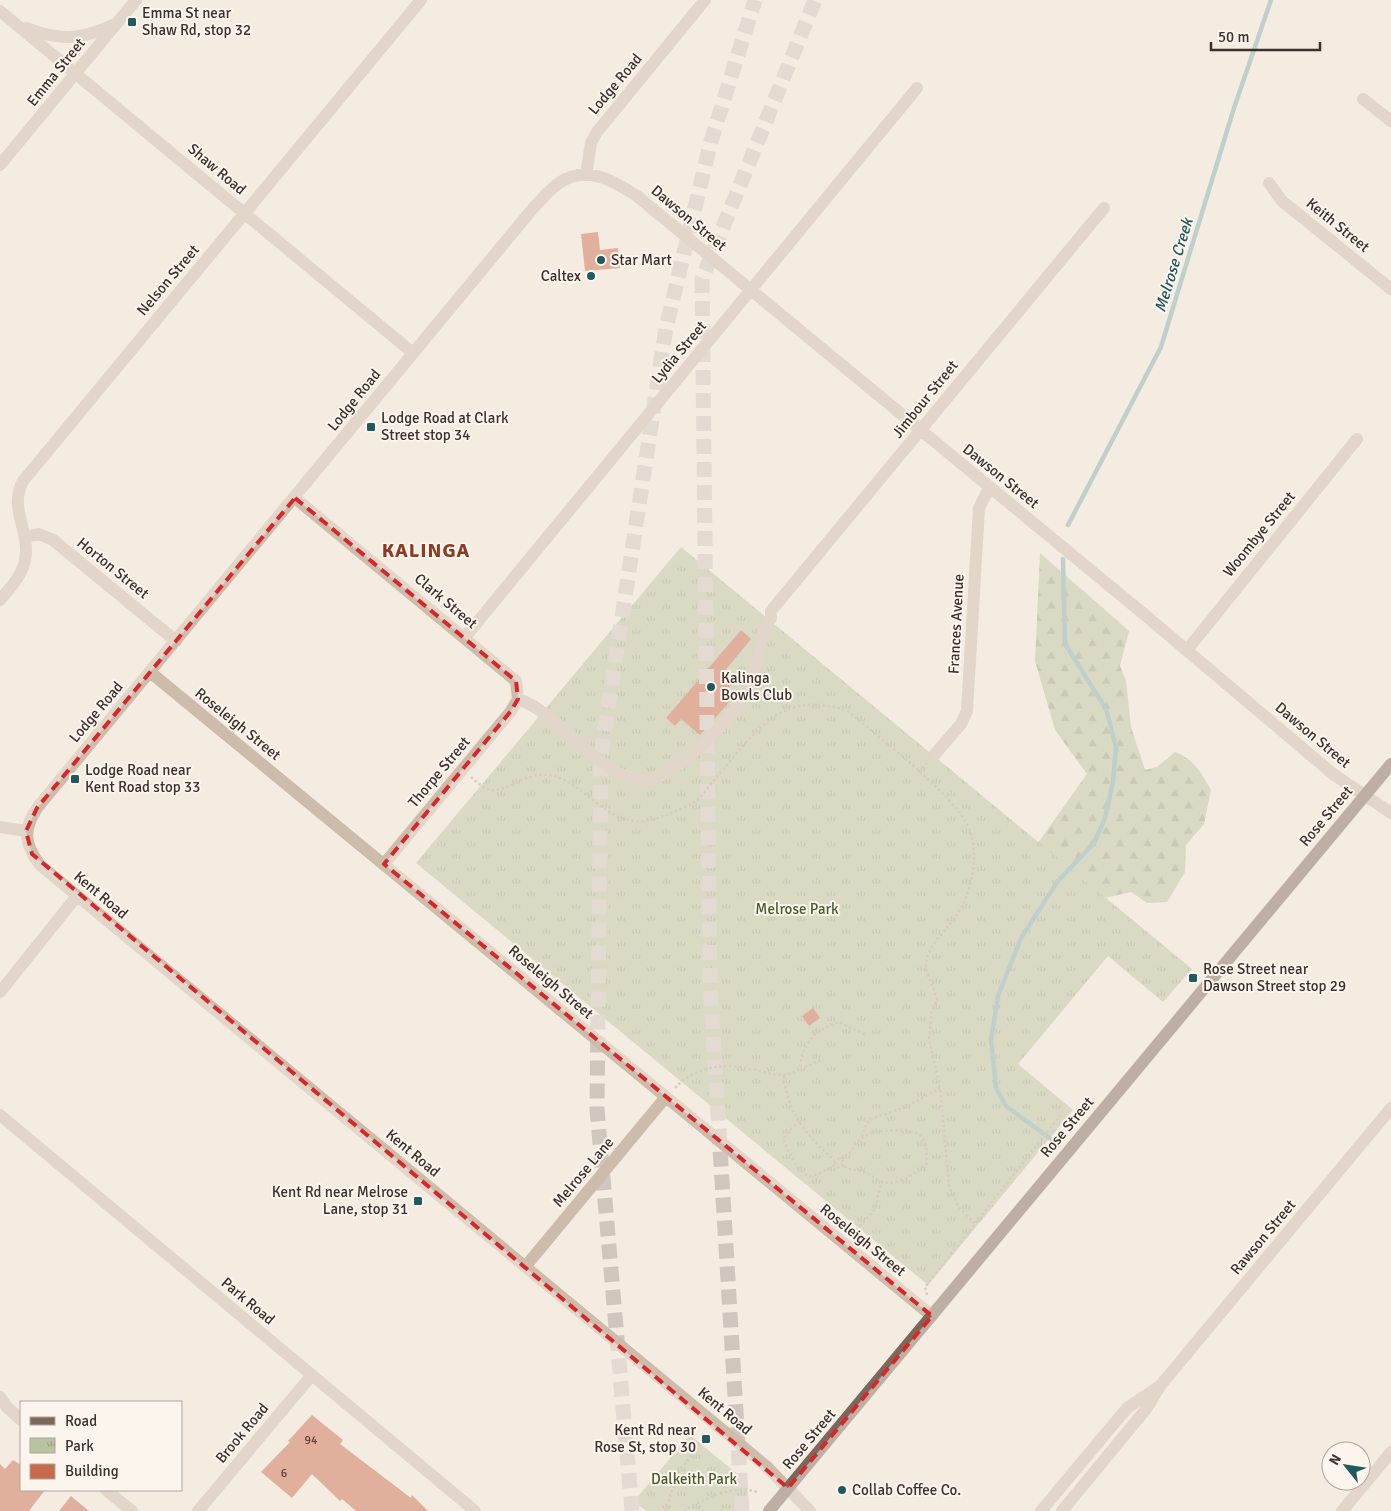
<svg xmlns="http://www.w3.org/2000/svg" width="1391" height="1511" font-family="Signika,sans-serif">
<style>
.forest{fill:url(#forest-firs)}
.park{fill:url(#park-tufts)}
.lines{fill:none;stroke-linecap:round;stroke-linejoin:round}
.stream{stroke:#7fb0b2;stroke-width:4.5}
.building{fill:#c8694b}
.highway-tunnel{stroke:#cfc6bd;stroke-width:15;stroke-dasharray:15 8;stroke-linecap:butt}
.path{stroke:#b9a596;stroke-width:2.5;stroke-dasharray:2.5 2.5;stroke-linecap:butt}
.minor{stroke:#cdbbac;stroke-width:12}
.major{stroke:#7d675c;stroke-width:12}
.marked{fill:none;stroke:#d62828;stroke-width:4;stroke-dasharray:10 6;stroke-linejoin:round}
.poi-dot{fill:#1f5a5e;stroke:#fbf5ee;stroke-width:2}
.labels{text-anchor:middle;stroke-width:4;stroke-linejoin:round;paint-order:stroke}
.number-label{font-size:12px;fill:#5e3e33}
.poi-label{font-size:15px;fill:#3b302b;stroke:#fbf5ee;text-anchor:start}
.street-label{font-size:15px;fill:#3b302b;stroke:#fbf5ee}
.park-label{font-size:15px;fill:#4a5a2e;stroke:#fbf5ee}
.water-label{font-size:16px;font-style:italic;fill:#1f5a5e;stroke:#fbf5ee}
.district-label{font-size:20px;font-weight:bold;letter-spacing:1px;fill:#8c3b22;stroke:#fbf5ee}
</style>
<defs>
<pattern id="forest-firs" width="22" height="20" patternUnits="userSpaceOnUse" patternTransform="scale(1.25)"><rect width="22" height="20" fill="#b8c4a0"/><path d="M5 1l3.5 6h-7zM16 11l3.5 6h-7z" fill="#97a083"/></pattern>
<pattern id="park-tufts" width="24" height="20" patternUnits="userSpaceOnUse" patternTransform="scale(1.25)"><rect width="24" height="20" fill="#b8c4a0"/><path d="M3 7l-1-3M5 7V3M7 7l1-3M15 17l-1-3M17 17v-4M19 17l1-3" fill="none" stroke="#97a083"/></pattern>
</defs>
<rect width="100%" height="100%" fill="#f4ebe1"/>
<path class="forest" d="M1040 553 1129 631 1120 666 1126 681 1131 727 1145 770 1157 767 1175 752C1193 758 1202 774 1211 790L1204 824 1186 845 1185 872 1167 902 1147 903 1131 892 1096 900 1030 854 1087 774 1055 730 1035 661Z"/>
<path class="park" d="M681 547 1192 969 1163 1002 1108 956 1018 1064 1073 1110 928 1285 416 863Z
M690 1435 747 1482 748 1495 735 1511H646L634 1501Z"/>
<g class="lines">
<path class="stream" d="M1068 525 1161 347 1234 108 1271 0
M1059 1145 1006 1106 996 1088 991 1040 998 996 1021 938 1058 881 1094 843 1105 818 1113 782 1116 747 1106 709 1065 644 1063 559"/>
</g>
<path class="building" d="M598 232 600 250 618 248 620 268 585 271 581 234Z
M741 630 751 639 723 673 734 682 725 692 732 699 700 735 681 719 675 726 666 718Z
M813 1008 820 1018 809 1026 802 1016Z
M312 1415 343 1440 340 1444 411 1498 412 1495 428 1511H356L342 1499 340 1501 312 1474 292 1498 261 1472 290 1442 288 1441Z
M13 1460 21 1465V1490H45L29 1511H0V1464L5 1469Z
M71 1496 89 1511H59Z"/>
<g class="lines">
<path class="highway-tunnel" d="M632 1511 597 1109 601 754 666 328 711 141 755 0
M742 1511 710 983 702 279 815 0"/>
<path class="path" d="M919 772 927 763
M471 777C477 782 483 788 490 790 506 793 529 769 555 776 585 786 604 819 636 821 648 822 659 818 669 814 677 810 686 807 693 803 702 798 709 785 716 778 756 732 780 688 848 711 878 737 959 798 970 831 979 857 972 893 956 916 947 929 924 949 926 967 927 978 935 989 937 1000L932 1011 929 1039 940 1088 949 1186 958 1206 974 1223
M800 1069 821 1060
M784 1076C787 1112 808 1139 835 1160
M675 1088C694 1067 725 1062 751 1069 771 1073 782 1080 800 1069 802 1043 815 1029 839 1022L866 1035
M800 1122 788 1131 784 1139C787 1149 798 1173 809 1176 816 1177 829 1168 835 1165
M862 1137 866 1124 870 1119 906 1107 940 1088
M840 1158C852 1155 851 1147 859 1140 872 1128 903 1129 919 1134L926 1145 927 1163C914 1174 900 1186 882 1182 876 1180 871 1174 865 1172 857 1169 850 1171 843 1165
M834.5 1163a4.5 4.5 0 1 1 9 0a4.5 4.5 0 1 1-9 0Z
M853 1234 875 1209 881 1182
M927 1295 925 1287 1063 1112
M665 1511 677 1475 707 1435
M684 1511C705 1498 733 1484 757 1492"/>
<path class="minor" d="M0 11 413 353
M27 28C60 41 80 40 113 25
M1363 99 1391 121
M0 165 136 0
M586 175 591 143 597 132 705 0
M1269 183 1282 201 1391 289
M295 498 516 681 518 699
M25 537 39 534 53 540 176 641
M0 600C10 588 22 576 25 560 31 532 8 508 23 481L421 0
M465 637 917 88
M1187 650 1357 439
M150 672 932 1316
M518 699C553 711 579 750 612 769 621 775 632 780 644 780 672 781 739 713 749 687 757 668 760 645 766 625L771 618V611L1104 208
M935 754 961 724 967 711 979 508 989 488
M0 827 26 831
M384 864 511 711 518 699
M0 992 77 896
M0 1115 475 1511
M525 1267 665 1098
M0 1397 7 1407 21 1420
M106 1490 132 1511
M198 1511 312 1375
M810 1511 766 1466 40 865C24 844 23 830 37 808L534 207C542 199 550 189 559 183 586 164 614 181 637 196L1145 615 1333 774 1391 813
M1041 1511 1127 1408 1160 1386
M1062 1511 1147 1408 1160 1386 1391 1108
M1342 1511 1391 1452"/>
<path class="major" d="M769 1511 1391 764"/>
</g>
<path d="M0 0H1391V1511H0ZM295 498 516 681 518 699 511 711 384 864 932 1316 788 1488 32 854 26 831 37 808Z" fill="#f4ebe1" fill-opacity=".55" fill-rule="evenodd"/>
<path class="marked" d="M295 498 516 681 518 699 511 711 384 864 932 1316 788 1488 32 854 26 831 37 808Z"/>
<g class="poi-dot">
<rect x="127" y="17" width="10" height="10" rx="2.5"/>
<circle cx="601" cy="260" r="5"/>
<circle cx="591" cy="276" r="5"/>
<rect x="366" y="422" width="10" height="10" rx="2.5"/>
<circle cx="711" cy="687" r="5"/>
<rect x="70" y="774" width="10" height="10" rx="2.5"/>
<rect x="1188" y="973" width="10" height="10" rx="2.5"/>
<rect x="413" y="1196" width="10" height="10" rx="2.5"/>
<rect x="701" y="1434" width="10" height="10" rx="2.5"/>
<circle cx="842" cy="1490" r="5"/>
</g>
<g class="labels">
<g class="number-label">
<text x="311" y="1444">94</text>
<text x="284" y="1477">6</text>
</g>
<g class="poi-label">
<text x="142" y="18">Emma St near<tspan x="142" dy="17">Shaw Rd, stop 32</tspan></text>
<text x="611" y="265">Star Mart</text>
<text x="581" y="281" text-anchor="end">Caltex</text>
<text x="381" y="423">Lodge Road at Clark<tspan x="381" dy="17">Street stop 34</tspan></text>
<text x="721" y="683">Kalinga<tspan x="721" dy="17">Bowls Club</tspan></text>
<text x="85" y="775">Lodge Road near<tspan x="85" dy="17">Kent Road stop 33</tspan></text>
<text x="1203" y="974">Rose Street near<tspan x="1203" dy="17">Dawson Street stop 29</tspan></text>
<text x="408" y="1197" text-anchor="end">Kent Rd near Melrose<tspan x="408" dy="17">Lane, stop 31</tspan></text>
<text x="696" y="1435" text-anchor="end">Kent Rd near<tspan x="696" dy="17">Rose St, stop 30</tspan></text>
<text x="852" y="1495">Collab Coffee Co.</text>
</g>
<g class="street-label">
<text transform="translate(56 72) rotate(-51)" y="5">Emma Street</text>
<text transform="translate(615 84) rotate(-50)" y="5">Lodge Road</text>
<text transform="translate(217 169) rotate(40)" y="5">Shaw Road</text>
<text transform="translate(689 218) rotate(40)" y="5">Dawson Street</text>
<text transform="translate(1338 225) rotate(39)" y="5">Keith Street</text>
<text transform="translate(168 280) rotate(-50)" y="5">Nelson Street</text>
<text transform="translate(679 352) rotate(-50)" y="5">Lydia Street</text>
<text transform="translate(925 399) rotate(-51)" y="5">Jimbour Street</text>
<text transform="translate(354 400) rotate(-51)" y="5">Lodge Road</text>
<text transform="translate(1001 476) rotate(39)" y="5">Dawson Street</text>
<text transform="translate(1259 534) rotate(-51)" y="5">Woombye Street</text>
<text transform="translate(113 568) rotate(39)" y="5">Horton Street</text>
<text transform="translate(446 601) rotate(40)" y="5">Clark Street</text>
<text transform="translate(956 624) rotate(-87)" y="5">Frances Avenue</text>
<text transform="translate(96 712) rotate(-50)" y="5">Lodge Road</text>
<text transform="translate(238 724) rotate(39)" y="5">Roseleigh Street</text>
<text transform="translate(1313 735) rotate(40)" y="5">Dawson Street</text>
<text transform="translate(439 772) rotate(-50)" y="5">Thorpe Street</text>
<text transform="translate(1326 816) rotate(-50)" y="5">Rose Street</text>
<text transform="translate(101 895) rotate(40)" y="5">Kent Road</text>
<text transform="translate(551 982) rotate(40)" y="5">Roseleigh Street</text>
<text transform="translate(1067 1127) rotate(-50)" y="5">Rose Street</text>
<text transform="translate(413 1153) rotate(40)" y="5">Kent Road</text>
<text transform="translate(583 1172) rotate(-50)" y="5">Melrose Lane</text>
<text transform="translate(1263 1237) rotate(-50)" y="5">Rawson Street</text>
<text transform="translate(863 1240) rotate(39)" y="5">Roseleigh Street</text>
<text transform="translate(248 1301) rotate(40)" y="5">Park Road</text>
<text transform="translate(725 1411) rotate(40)" y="5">Kent Road</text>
<text transform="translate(242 1433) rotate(-50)" y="5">Brook Road</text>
<text transform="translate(809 1439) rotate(-50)" y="5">Rose Street</text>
</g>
<g class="park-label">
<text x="797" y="914">Melrose Park</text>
<text x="694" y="1484">Dalkeith Park</text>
</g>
<g class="water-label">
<text transform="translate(1173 265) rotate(-73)" y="6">Melrose Creek</text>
</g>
<g class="district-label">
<text x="426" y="557">KALINGA</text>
</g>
</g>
<rect x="20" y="1401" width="162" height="90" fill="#fbf5ee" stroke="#aea6a0"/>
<rect x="30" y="1417" width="25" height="8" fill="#7d675c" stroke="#aea6a0"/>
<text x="65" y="1426" font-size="15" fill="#3b302b">Road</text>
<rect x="30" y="1438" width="25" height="15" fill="url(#park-tufts)" stroke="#aea6a0"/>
<text x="65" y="1451" font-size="15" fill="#3b302b">Park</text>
<rect x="30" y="1464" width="25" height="15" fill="#c8694b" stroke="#aea6a0"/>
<text x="65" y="1476" font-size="15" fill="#3b302b">Building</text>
<g transform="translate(1346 1466) rotate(300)"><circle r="24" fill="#fbf5ee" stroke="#aea6a0"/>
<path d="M0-4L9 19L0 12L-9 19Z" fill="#1f5a5e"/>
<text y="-8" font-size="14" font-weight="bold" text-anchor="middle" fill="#3b302b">N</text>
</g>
<path d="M1211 42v8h109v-8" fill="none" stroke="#3b302b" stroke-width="2.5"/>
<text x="1218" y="42" font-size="15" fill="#3b302b" stroke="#fbf5ee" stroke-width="4" paint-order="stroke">50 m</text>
</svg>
